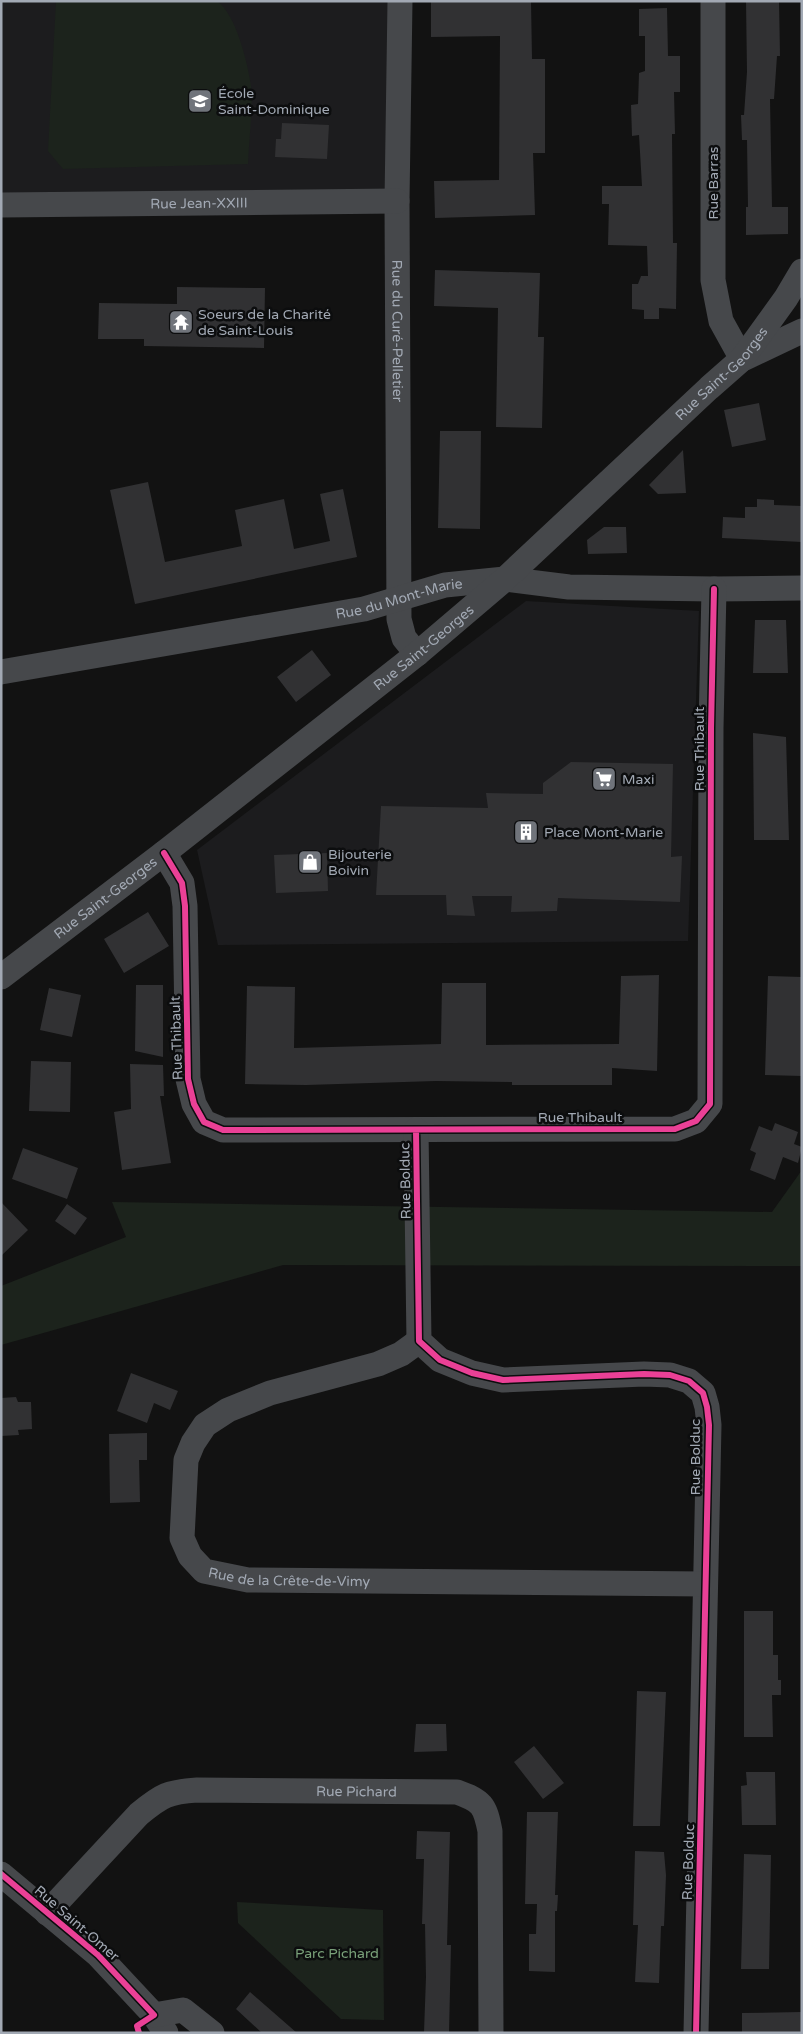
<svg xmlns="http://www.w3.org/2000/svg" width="803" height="2034" font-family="'Varela Round',sans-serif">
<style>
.built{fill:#1c1c1e}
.green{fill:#1c231c}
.building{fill:#313133}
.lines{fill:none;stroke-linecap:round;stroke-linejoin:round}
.minor{stroke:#46484b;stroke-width:25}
.cycleway-casing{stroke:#0c0d0e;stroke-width:9}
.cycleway{stroke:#ea4096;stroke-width:6}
.labels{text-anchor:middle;stroke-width:5;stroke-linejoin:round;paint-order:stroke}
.poi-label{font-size:14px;fill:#a2a9b4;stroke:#0c0d0e;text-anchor:start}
.street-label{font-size:14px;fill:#a2a9b4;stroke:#0c0d0e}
.park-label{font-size:14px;fill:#79a079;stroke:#0c0d0e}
</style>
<rect width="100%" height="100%" fill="#121212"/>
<path class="built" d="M1 1H400L397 201 1 205Z
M526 601 699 611 688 941 218 945 197 850Z"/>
<path class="green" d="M56 1H217C236 14 248 64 251 86 253 109 249 140 248 164L63 169 48 151Z
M802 1170V1266L283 1265 1 1345V1286L126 1237 112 1202 772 1212Z
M237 1902 383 1910 384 2020 341 2019 238 1923Z"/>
<path class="building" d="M431 1H531L532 59H545V153H533L535 215 435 218 434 181 499 180 500 36 431 37Z
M746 1H779L780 56H777L774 99H770L772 207H788V234L746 235V207H748L747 140H742L741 115H744L747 72Z
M667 8 668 56H680V92H674L675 134H672L673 243H677L676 309 659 308V319H644V310L632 309V284H638L641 276H648L647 246 608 245 609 204H602V186H642L639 135 632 136 631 105 638 104 639 73 645 71V36H639V9Z
M282 123 329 125 327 159 275 157 276 139H281Z
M435 270 540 273 538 337H544L542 428 496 427 498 308 434 306Z
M177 287 265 288 264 348 144 346V339H98L99 303 177 304Z
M759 403 766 440 732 447 724 410Z
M440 431H481L480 529 438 528Z
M683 450 686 493 658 494 649 485Z
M148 482 165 562 242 546 235 510 284 499 294 549 330 541 320 494 343 489 357 557 135 604 110 490Z
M757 499 774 500V505L802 506V542L722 538 723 517 745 518V507H757Z
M604 527H626L627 553 588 554 587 540Z
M755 620H786L788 673H753Z
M312 650 331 675 296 702 277 677Z
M753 733 786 737 789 840H754Z
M571 762 673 764 671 857 682 856 680 902 558 898 557 911 511 912 512 896H472L475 916 447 915 446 895H376L381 806 488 808 486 793 543 794V783Z
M327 853 328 891 276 893 274 855Z
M148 912 169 946 124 973 104 939Z
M659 975 657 1071 612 1068V1085H512V1082L436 1081 306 1085 245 1084 247 986 295 987 294 1048 441 1044 442 983H486V1045L619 1044 621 976Z
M768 976 802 977V1076L765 1075Z
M136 985H163V1057L135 1051Z
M49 988 81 995 72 1037 40 1030Z
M31 1061 71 1062 70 1112 29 1111Z
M130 1064 163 1065 164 1096H160L171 1163 122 1170 114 1112 131 1109Z
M775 1123 798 1132 794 1144 802 1147 798 1163 783 1157 775 1180 750 1170 756 1153 750 1150 759 1126 772 1131Z
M23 1148 78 1168 67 1199 12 1179Z
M1 1202 28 1230 1 1256Z
M67 1204 87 1218 75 1235 55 1221Z
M131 1373 178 1391 170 1410 154 1403 147 1423 117 1411Z
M16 1397 18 1402H31L32 1429 18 1430 19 1435 1 1436V1398Z
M147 1433V1460H139L140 1502 110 1503 109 1434Z
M744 1611H773V1655H778V1680H781V1695H772L773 1737H744Z
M637 1691 666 1692 660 1826H633Z
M416 1724H446L447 1751 414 1752Z
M534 1746 564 1783 543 1799 514 1762Z
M746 1772H775L776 1825H742L741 1786 747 1785Z
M527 1812H558L555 1895H558L557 1911H555V1972L529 1971V1934H536L537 1904H525Z
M417 1831 450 1832 447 1945H451L449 2033 424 2032 426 1977 425 1924H422L424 1859H416Z
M635 1851 664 1852 666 1875 664 1926H661L659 1983 635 1982 638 1925H633Z
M744 1854 771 1855 769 1969H741Z
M250 1992 297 2033H262L236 2009Z
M802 2012V2033H742V2013Z"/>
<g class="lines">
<g class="minor">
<path id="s1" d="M400 1 397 201 399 619 404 638 417 654"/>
<path d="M713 1V280L721 321 742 359"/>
<path id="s2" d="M1 205 397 201"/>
<path d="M745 358 802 331"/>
<path id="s3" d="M1 672 364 609 445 585 505 579 569 587 714 589 802 588"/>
<path d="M164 853 182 883 185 906 188 1079 194 1104 204 1122 223 1130 675 1129 696 1121 710 1104 711 728 714 589"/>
<path id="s4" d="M1 977 164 853 417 654 505 579 709 388 742 359 786 298 802 271"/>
<path d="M416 1130 419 1341 440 1360 472 1373 503 1380 644 1374 670 1375 689 1381 703 1393 707 1407 709 1425 696 2033"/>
<path id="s5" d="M419 1341 401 1354 378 1364 270 1393 228 1410 205 1425 193 1443 186 1460 182 1538 190 1556 204 1571 248 1580 705 1584"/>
<path d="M1 1874 98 1955 154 2015 166 2033"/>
<path id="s6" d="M47 1913 139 1814C162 1795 168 1792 197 1790L457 1792C482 1801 485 1805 490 1831L491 2033"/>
<path d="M154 2015 183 2010 212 2033"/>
</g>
<defs>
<path id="cycleway" d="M164 853 182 883 185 906 188 1079 194 1104 204 1122 223 1130 675 1129 696 1121 710 1104 711 728 714 589
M416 1130 419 1341 440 1360 472 1373 503 1380 644 1374 670 1375 689 1381 703 1393 707 1407 709 1425 696 2033
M1 1874 98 1955 154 2015 137 2026 139 2033"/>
</defs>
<use href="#cycleway" class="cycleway-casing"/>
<use href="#cycleway" class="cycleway"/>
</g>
<defs>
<symbol id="school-square" viewBox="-11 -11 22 22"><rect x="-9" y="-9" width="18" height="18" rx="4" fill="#70747b" stroke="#0c0d0e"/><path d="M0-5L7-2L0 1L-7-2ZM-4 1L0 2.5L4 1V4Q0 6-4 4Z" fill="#fff"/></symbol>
<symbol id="temple-square" viewBox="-11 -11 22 22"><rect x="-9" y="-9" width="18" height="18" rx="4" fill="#70747b" stroke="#0c0d0e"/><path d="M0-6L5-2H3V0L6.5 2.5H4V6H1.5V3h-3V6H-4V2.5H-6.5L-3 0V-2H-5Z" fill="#fff"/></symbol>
<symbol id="supermarket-square" viewBox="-11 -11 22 22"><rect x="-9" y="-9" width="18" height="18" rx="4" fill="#70747b" stroke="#0c0d0e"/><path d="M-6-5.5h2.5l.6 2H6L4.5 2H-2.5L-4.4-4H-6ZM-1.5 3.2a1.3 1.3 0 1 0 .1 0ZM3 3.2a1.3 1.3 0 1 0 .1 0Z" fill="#fff"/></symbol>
<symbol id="building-square" viewBox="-11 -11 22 22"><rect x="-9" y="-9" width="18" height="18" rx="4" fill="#70747b" stroke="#0c0d0e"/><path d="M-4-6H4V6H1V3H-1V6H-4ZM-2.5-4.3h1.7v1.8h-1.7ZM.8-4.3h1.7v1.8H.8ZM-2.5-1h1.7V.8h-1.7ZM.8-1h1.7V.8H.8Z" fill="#fff"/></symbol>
<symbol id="shop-square" viewBox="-11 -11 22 22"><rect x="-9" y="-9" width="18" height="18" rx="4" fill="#70747b" stroke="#0c0d0e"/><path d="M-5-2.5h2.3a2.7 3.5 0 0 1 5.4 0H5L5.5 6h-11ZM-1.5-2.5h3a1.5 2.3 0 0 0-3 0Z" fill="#fff"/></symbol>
</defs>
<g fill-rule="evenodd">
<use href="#school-square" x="186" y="87" width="28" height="28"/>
<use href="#temple-square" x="167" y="308" width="28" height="28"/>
<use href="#supermarket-square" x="590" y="765" width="28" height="28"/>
<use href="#building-square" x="512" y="818" width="28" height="28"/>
<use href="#shop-square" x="296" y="848" width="28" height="28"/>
</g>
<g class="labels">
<g class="poi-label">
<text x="218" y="98">École<tspan x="218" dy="16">Saint-Dominique</tspan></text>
<text x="198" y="319">Soeurs de la Charité<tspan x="198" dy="16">de Saint-Louis</tspan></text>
<text x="622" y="784">Maxi</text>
<text x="544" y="837">Place Mont-Marie</text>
<text x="328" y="859">Bijouterie<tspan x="328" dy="16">Boivin</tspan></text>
</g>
<g class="street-label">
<text transform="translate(713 183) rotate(-90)" y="5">Rue Barras</text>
<text dy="5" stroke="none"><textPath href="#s2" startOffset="198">Rue Jean-XXIII</textPath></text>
<text dy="5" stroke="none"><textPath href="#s1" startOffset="330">Rue du Curé-Pelletier</textPath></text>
<text dy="5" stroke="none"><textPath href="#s4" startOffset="941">Rue Saint-Georges</textPath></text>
<text dy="5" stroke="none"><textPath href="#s3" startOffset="405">Rue du Mont-Marie</textPath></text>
<text dy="5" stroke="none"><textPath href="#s4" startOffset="536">Rue Saint-Georges</textPath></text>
<text transform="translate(699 749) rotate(-90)" y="5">Rue Thibault</text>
<text dy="5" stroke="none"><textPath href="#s4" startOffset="131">Rue Saint-Georges</textPath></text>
<text transform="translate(176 1038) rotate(-92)" y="5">Rue Thibault</text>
<text x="580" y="1122">Rue Thibault</text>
<text transform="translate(405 1181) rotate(-91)" y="5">Rue Bolduc</text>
<text transform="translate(695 1457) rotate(-90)" y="5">Rue Bolduc</text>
<text dy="5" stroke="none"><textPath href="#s5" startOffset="476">Rue de la Crête-de-Vimy</textPath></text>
<text dy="5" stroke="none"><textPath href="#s6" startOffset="359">Rue Pichard</textPath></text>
<text transform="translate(688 1862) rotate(-88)" y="5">Rue Bolduc</text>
<text transform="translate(77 1923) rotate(41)" y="5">Rue Saint-Omer</text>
</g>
<g class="park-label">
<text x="337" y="1958">Parc Pichard</text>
</g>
</g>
<rect width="803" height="2034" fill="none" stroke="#a2a9b4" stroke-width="5"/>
</svg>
